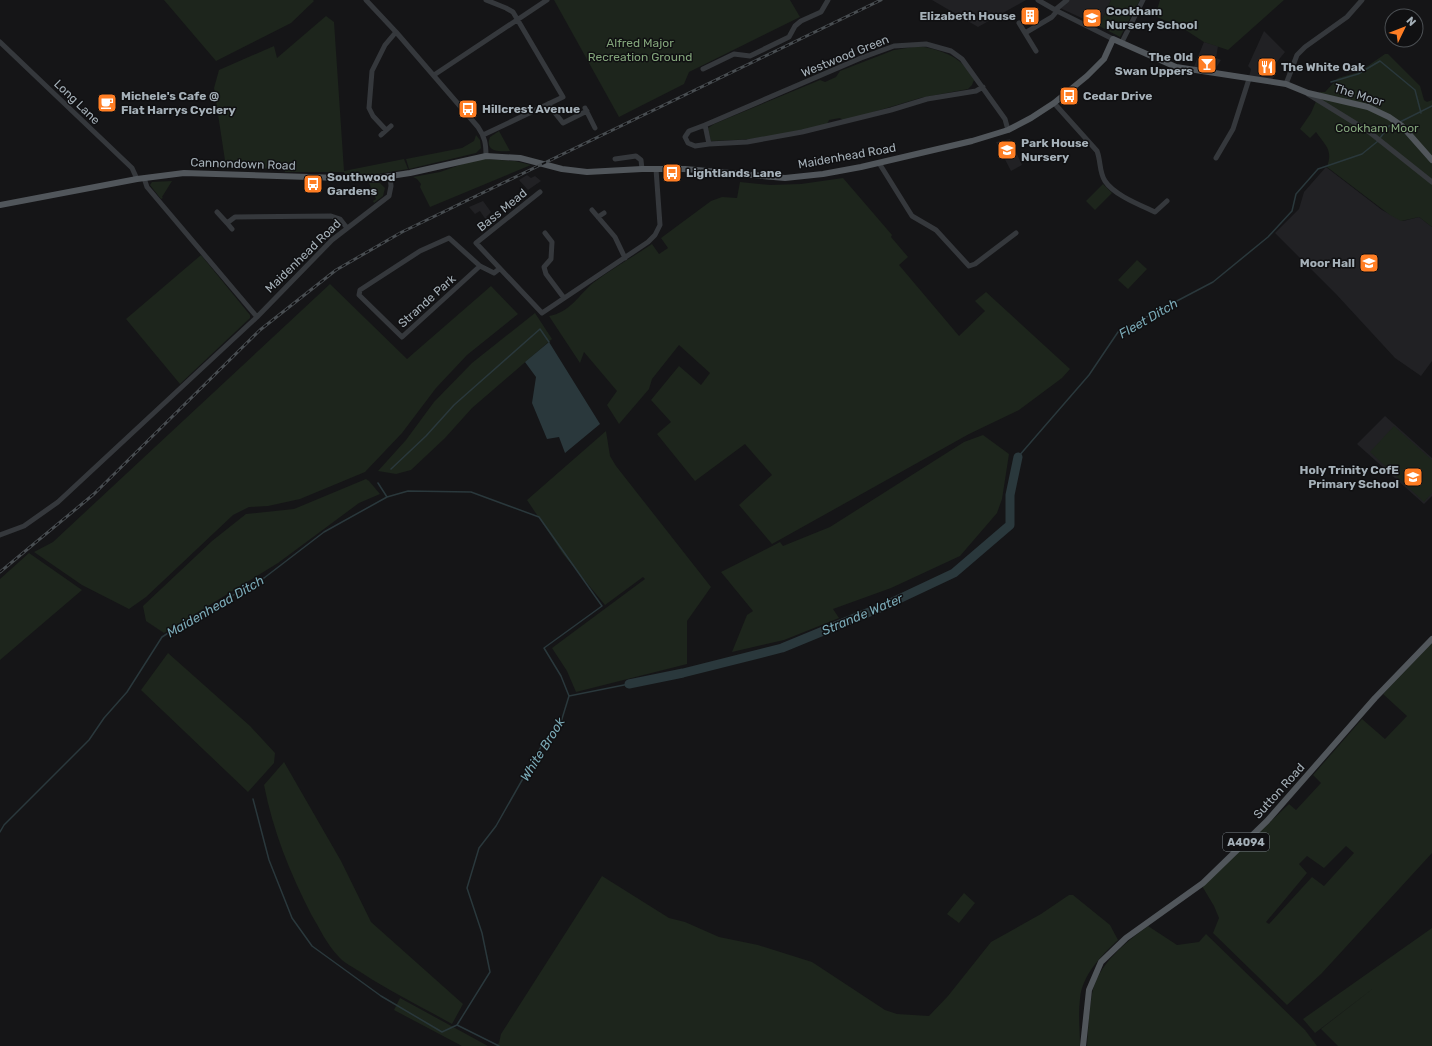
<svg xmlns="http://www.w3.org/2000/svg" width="1432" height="1046" font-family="Rubik,sans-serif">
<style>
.built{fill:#212124}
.green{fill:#1d251c;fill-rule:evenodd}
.water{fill:#2a383c}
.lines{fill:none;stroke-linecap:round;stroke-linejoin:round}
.stream{stroke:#2a383c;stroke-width:1.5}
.river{stroke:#2a383c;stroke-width:9}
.minor{stroke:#35383c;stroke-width:5}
.major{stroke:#51565b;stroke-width:6}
.rail-casing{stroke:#484d51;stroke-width:3}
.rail{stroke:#101012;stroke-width:1.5;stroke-dasharray:4.5;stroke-linecap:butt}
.labels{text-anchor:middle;stroke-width:3;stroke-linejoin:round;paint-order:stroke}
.shield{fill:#101012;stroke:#788086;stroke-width:1}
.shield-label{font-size:11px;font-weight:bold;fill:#a5b0b8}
.poi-label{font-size:12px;font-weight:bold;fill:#a5b0b8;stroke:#101012;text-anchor:start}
.park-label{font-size:12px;fill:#83a57b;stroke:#101012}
.street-label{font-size:12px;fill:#a5b0b8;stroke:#101012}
.water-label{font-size:13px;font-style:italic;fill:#7aa9b6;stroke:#101012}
</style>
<rect width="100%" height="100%" fill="#151517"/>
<path class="built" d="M932 0H1026L978 27Z
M1070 0H1111L1099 26 1060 8Z
M1264 31 1285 52 1272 68 1277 71 1272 80 1249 77 1251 69 1248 66Z
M1204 42 1218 46 1216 58 1221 60 1214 71 1193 69Z
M1010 139 1022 165 1011 171 996 142Z
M1326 167 1382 210 1403 221 1419 217 1432 227V361L1421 376 1395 358 1336 294 1275 233 1299 209 1304 192Z
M527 175 531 178 535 176 541 181 528 190 519 180Z
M483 201 491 212 486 217 495 223 490 226 480 211 475 214 469 207Z
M1385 416 1432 458V496L1424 504 1357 444Z"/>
<path class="green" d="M164 0H313L314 1 291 23 216 61Z
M554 0H790L800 17 689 72 684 84 619 117Z
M1111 0H1140L1120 37 1099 26Z
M1160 0H1284L1228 50 1204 42 1184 29 1155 16Z
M326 16 334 22 344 171 404 159 408 169 371 175H345L344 172H285L284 169 226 167 214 88 219 70 274 46 277 58Z
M920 46C944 51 963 57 974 80L972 85 968 89 920 98 844 121 840 118 829 120 827 125 757 139 711 141 708 128 714 124 820 80 825 82 836 77 840 71 894 50Z
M1385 54H1388L1420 86 1424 100 1427 102 1432 100V227L1419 217 1401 221 1390 215 1327 167C1333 150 1326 146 1316 132L1310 138 1300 129 1311 113 1320 92H1325L1338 78 1359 72Z
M499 131 510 151C500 152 484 152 490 137Z
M476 135 480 140 481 148 476 153 409 169 406 159 462 148 474 141Z
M485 159 515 161 531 165 430 207 420 187 421 184 417 179 413 177 440 172 474 160Z
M843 178 892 235 891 237 908 257 899 265 959 336 985 311 975 301 986 292 1070 369 1062 378 1019 410 969 434 772 544 739 505 772 475 745 444 695 481 657 434 671 422 651 400 679 366 701 385 710 373 679 345 652 379 649 389 619 424 607 405 617 391 584 352 580 363 549 316C569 313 579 295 593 283 611 269 633 257 652 244L659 254 668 248 661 238 711 201 722 197 737 198 740 182 770 185 801 184Z
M172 181 162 197 163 198 161 199 150 185 152 182Z
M369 183H380L385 188 383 196 374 203 373 201 376 199Z
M1103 184 1112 193 1095 210 1086 201Z
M201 255 250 315V318L180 384 126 319Z
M1137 260 1147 269 1128 289 1118 280Z
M330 284 407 359 491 286 518 314 467 355 436 388 402 433 365 472 300 499 268 506 249 507 233 515 146 597 129 609 82 585 34 552 53 542Z
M535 313 552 339 472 408 445 438 411 470 396 474 378 471 406 440 434 402 472 363Z
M1394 426 1432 460V493L1424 502 1370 452Z
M606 431 610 456 616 466 711 587 687 621V664L576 692 567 671 552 648 645 579 643 577 605 605 563 554 527 500Z
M983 435 1009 454 1002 499 997 513 960 556 891 588 833 609 839 618 784 640 732 652 747 615 753 611 721 572 780 542 783 546 830 527 964 442Z
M366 479 369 481 380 494 359 503 278 563 164 633 146 621 143 606 212 541 246 514 294 509Z
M29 553 82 590 0 660V579Z
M1432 643V853L1321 974 1287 1005 1213 933 1219 918 1214 906 1202 886 1289 804 1296 810 1321 783 1313 775 1362 719 1385 739 1407 716 1383 694ZM1346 846 1354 853 1324 886 1312 877 1269 924 1266 922 1307 873 1299 864 1307 856 1324 868Z
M168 653 250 726 275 753 274 763 248 792 141 690Z
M284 762 341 861 371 922 463 1004 452 1024C422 1007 391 992 362 973 355 968 345 964 339 957 327 945 320 929 311 914 290 873 273 831 264 785Z
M602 876 669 918 685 922 719 937 758 945 812 962 885 1010 897 1014 929 1016 948 996 991 942 1041 914 1069 895H1073L1110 925 1118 940C1101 956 1082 975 1080 999 1078 1015 1080 1031 1080 1046H495L499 1043 501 1034Z
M964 893 975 903 959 923 947 914Z
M1148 926 1177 945 1199 942 1206 934 1305 1030 1317 1046H1087C1088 1029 1089 1011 1092 994 1098 964 1125 943 1148 926Z
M1432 928V1046H1338L1321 1029 1375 987 1315 1033 1303 1019Z
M400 998 488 1046H462L394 1010Z"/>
<path class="water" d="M549 342 600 424 565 453 559 437 547 439 532 403 536 377 525 362Z"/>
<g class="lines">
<path class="stream" d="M1331 82 1358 74 1380 61 1415 90 1421 113
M1400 122 1432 106
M1380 138 1389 126 1394 124
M1018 457 1089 375 1118 332 1213 282 1268 237 1292 211 1296 194 1318 169 1362 154 1378 141
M391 469 426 436 454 405 540 329 549 342
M378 483 387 497
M569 696 629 684
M253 799 269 860 292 918 312 946 381 996 442 1032 457 1025
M0 832 4 825 89 740 104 718 127 692 162 637 190 619 264 578 324 532 387 497 408 491 471 492 539 517 602 606 544 648 561 676 569 696 561 722 542 745 496 826 479 848 467 888 482 933 490 972 457 1025 499 1046"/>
<path class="river" d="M629 684 683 673 782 648 884 606 954 573 1010 525V495L1018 457"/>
<path class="minor" d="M366 0 396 32 478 127C485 137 486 144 486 156
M1038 0 1057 11 1113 39
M1055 10 1067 0
M1019 23 1025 33
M0 42 132 168 137 179
M1122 42 1143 0
M1036 51 1025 33 1052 17 1057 11
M703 69 734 54 750 56 789 37 795 26 801 21 821 12 828 0
M434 75 547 0
M1286 84 1297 55 1305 47 1347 17 1362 0
M983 87 976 91 927 99 891 110 802 132 747 142 709 144 705 125 861 58 894 46 926 44 951 51 962 59 1005 119 1008 130
M1308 94 1368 131 1432 182
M1054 103 1097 151C1101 161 1099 172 1105 181 1114 195 1140 205 1155 212L1167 201
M548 104 563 123 587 111
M585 108 595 128
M705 125 689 131 685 137 688 143 695 146 709 144
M386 130 373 116 369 108 372 71 385 45 396 32
M381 135 391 126
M483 135 563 97 513 12 506 8 486 0
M1216 158 1233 129 1249 79
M615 159 636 156 641 160 642 169
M879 163 912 216 936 230 969 266 975 264 1016 233
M144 178 147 187 257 317
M540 192 476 243 542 313 648 242 655 235 660 225 656 169
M592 210 615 237 625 258
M217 212 227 223 235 217 331 216 340 219 347 228
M598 217 604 213
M227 223 232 229
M545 233 552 242 551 259 544 267 546 274 564 298
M480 266 402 337 359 295 360 290 420 251 449 238 480 266 494 273 499 269
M0 535 24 526 58 502 257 317 332 240 389 196 391 186 390 176"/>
<path class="major" d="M0 205 137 179 184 173 371 179 410 173 486 156 520 158 562 169 587 172 642 169H685L785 178 823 174 861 167 972 141 1008 130 1031 118 1054 103 1087 76 1104 59 1113 39 1176 67 1286 84 1308 93 1368 107 1389 117 1402 126 1432 160
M1083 1046 1089 990 1101 962 1126 938 1203 883 1267 821 1375 698 1432 639"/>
<defs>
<path id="rail" d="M0 572 94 494 260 330 336 270 402 232 881 0"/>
</defs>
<use href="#rail" class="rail-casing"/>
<use href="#rail" class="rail"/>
</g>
<defs>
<symbol id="building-square" viewBox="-11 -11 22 22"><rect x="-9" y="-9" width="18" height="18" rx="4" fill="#ff7e24" stroke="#101012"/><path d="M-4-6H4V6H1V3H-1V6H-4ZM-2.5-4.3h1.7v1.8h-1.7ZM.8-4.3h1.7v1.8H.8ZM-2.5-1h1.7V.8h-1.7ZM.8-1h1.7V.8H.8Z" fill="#fff"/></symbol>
<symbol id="school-square" viewBox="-11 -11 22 22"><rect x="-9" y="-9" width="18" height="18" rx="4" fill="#ff7e24" stroke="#101012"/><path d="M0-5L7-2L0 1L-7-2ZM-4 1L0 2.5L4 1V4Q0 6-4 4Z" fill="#fff"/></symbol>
<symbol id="bar-square" viewBox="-11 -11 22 22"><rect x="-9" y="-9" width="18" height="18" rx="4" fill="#ff7e24" stroke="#101012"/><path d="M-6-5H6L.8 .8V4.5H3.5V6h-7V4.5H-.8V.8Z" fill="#fff"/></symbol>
<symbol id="restaurant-square" viewBox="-11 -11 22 22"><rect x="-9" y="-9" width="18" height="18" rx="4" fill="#ff7e24" stroke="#101012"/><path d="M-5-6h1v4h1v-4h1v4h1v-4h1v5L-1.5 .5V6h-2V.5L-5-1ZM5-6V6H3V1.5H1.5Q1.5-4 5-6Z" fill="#fff"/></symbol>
<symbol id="bus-square" viewBox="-11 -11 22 22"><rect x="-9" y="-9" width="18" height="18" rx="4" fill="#ff7e24" stroke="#101012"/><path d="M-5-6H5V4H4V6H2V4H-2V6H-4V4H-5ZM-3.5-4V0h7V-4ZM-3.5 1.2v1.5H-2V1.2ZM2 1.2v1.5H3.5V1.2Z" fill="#fff"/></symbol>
<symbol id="cafe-square" viewBox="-11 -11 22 22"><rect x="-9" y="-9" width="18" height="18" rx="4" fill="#ff7e24" stroke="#101012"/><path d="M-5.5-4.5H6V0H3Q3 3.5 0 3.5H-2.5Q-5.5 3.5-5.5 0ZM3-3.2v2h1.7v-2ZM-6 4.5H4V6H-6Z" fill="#fff"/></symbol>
<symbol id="university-square" viewBox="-11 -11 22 22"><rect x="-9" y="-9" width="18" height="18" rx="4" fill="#ff7e24" stroke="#101012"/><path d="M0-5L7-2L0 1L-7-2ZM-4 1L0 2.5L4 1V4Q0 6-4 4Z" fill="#fff"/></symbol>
</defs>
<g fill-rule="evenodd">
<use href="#building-square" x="1019" y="5" width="22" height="22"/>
<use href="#school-square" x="1081" y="7" width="22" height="22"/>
<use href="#bar-square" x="1196" y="53" width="22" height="22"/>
<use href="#restaurant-square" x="1256" y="56" width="22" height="22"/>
<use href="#bus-square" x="1058" y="85" width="22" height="22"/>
<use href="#cafe-square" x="96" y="92" width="22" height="22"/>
<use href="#bus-square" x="457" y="98" width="22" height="22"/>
<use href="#school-square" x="996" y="139" width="22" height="22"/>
<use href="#bus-square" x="661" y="162" width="22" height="22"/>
<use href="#bus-square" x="302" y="173" width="22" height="22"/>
<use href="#university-square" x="1358" y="252" width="22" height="22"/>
<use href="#school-square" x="1402" y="466" width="22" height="22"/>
</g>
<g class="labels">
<rect class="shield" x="1223" y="833" width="46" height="18" rx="3"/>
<g class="shield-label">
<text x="1246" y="846">A4094</text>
</g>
<g class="poi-label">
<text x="1106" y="15">Cookham<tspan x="1106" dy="14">Nursery School</tspan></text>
<text x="1016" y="20" text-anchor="end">Elizabeth House</text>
<text x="1193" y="61" text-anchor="end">The Old<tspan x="1193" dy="14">Swan Uppers</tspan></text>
<text x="1281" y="71">The White Oak</text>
<text x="121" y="100">Michele's Cafe @<tspan x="121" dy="14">Flat Harrys Cyclery</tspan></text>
<text x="1083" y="100">Cedar Drive</text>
<text x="482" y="113">Hillcrest Avenue</text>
<text x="1021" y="147">Park House<tspan x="1021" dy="14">Nursery</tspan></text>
<text x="686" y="177">Lightlands Lane</text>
<text x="327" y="181">Southwood<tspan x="327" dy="14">Gardens</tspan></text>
<text x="1355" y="267" text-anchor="end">Moor Hall</text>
<text x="1399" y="474" text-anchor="end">Holy Trinity CofE<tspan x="1399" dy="14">Primary School</tspan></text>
</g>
<g class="park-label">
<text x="640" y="47">Alfred Major<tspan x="640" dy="14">Recreation Ground</tspan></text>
<text x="1377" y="132">Cookham Moor</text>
</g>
<g class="street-label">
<text transform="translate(845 56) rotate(-22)" y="4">Westwood Green</text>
<text transform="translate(1359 95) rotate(17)" y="4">The Moor</text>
<text transform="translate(77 102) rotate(44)" y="4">Long Lane</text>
<text transform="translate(847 156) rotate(-10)" y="4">Maidenhead Road</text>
<text transform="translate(243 164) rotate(2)" y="4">Cannondown Road</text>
<text transform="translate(502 210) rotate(-39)" y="4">Bass Mead</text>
<text transform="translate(303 256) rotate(-44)" y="4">Maidenhead Road</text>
<text transform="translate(427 301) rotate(-42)" y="4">Strande Park</text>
<text transform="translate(1279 791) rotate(-48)" y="4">Sutton Road</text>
</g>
<g class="water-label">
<text transform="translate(1148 318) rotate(-30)" y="5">Fleet Ditch</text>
<text transform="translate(215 606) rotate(-30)" y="5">Maidenhead Ditch</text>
<text transform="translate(862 614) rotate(-23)" y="5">Strande Water</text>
<text transform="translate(542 749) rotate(-58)" y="5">White Brook</text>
</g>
</g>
<g transform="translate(1404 28) rotate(47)"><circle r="19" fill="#101012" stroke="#4c5054"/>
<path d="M0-3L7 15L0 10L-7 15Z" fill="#ff7e24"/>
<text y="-6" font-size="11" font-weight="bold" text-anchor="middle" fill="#a5b0b8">N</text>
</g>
</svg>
